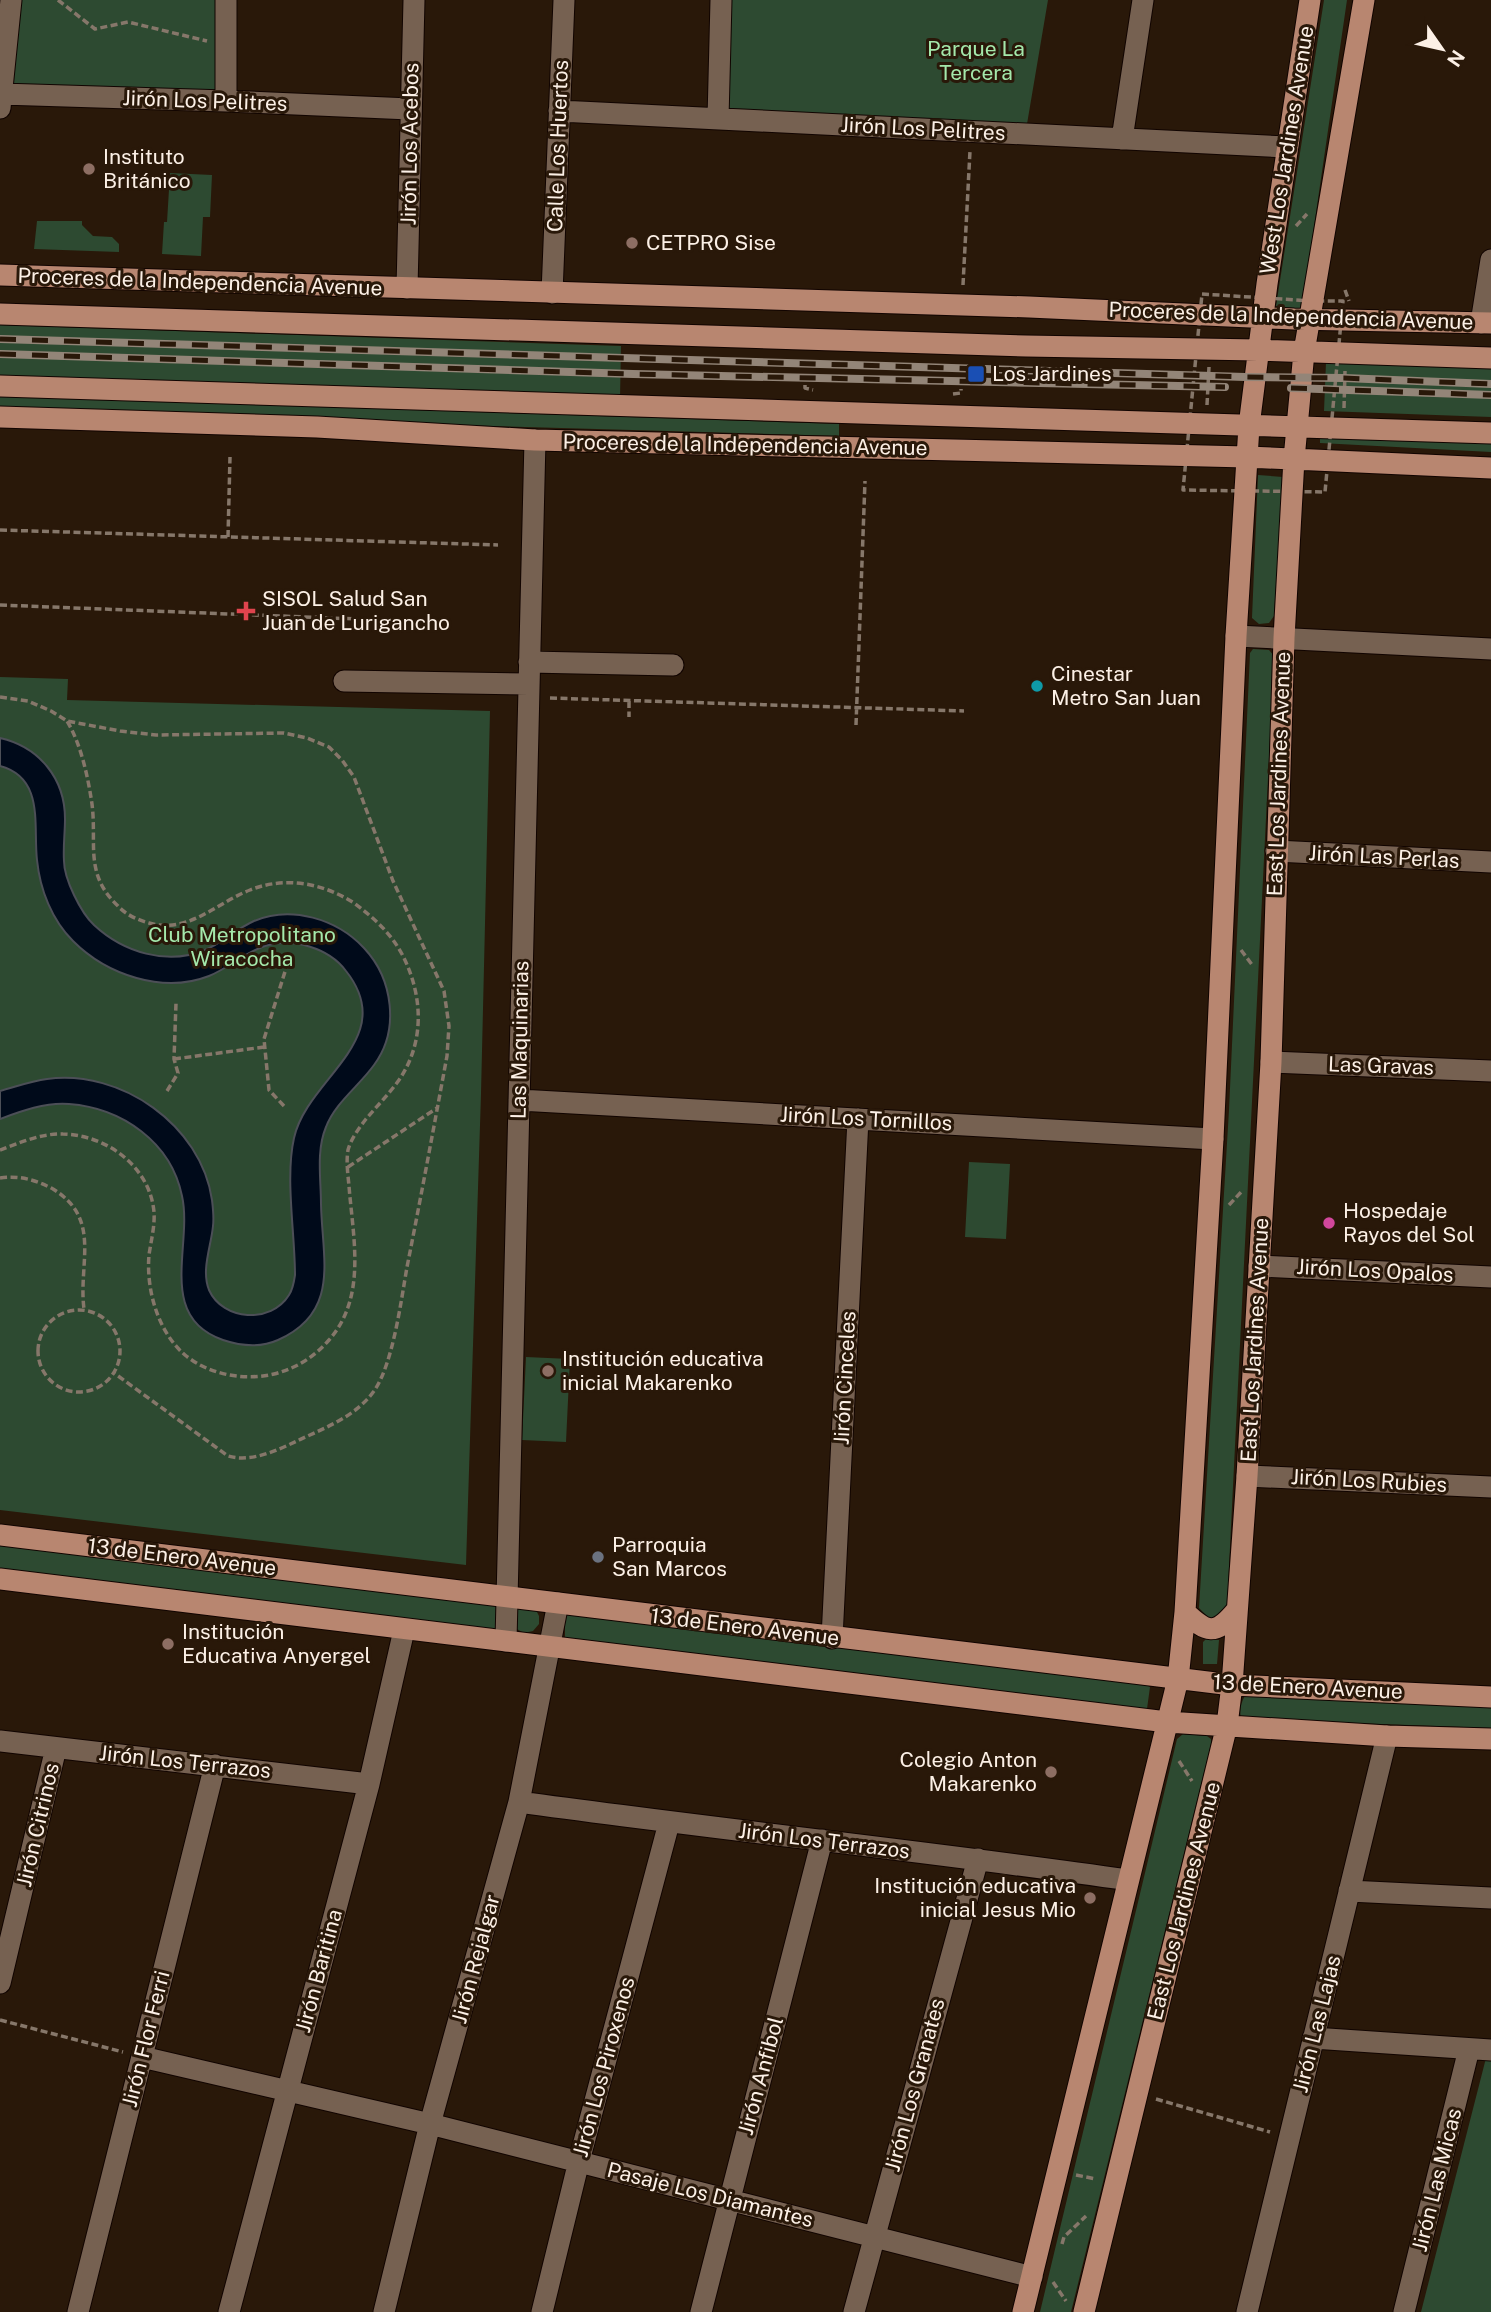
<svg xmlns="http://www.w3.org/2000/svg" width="1491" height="2312" font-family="'Public Sans',sans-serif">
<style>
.green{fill:#2d4a31}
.water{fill:#000a1a;stroke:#4c4f57;stroke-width:2}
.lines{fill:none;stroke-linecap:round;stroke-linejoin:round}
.minor-casing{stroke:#110400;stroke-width:23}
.major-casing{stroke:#110400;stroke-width:23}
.path{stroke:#86776a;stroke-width:3.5;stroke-dasharray:7 3.5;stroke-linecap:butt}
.minor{stroke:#766151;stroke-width:21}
.major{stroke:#b88670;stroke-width:21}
.rail-casing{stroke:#938578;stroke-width:8}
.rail{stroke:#291809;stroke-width:5;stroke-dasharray:16;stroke-linecap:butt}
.education-dot{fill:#8d6e63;stroke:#291809;stroke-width:2.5}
.transit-dot{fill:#1a4fb4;stroke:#291809;stroke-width:2.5}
.health-dot{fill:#e0444e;stroke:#291809;stroke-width:2.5}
.culture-dot{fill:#0f9aa8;stroke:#291809;stroke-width:2.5}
.hotel-dot{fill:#d1479c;stroke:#291809;stroke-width:2.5}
.worship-dot{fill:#6b7280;stroke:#291809;stroke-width:2.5}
.labels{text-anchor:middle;stroke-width:6;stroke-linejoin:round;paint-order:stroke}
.park-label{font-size:21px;fill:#a4e8ab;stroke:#291809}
.street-label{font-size:21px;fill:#fcf0e6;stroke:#291809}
.poi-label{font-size:21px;fill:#fcf0e6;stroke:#291809;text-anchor:start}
</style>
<rect width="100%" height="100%" fill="#291809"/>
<path class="green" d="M18 0H218L216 91 7 86Z
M730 0H1048L1027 124 725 109Z
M1324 0H1347L1302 309 1276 306Z
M170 173 212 175 210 217H203L201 256 162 254 164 222H167Z
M37 221H82V225L93 236 112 237 119 244V252L34 249Z
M0 325 621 346 620 399 0 375Z
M1326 362 1491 369V417L1324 411Z
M0 396 839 424V436L0 412Z
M1320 433 1491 441V452L1320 443Z
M1258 475 1283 477 1274 616 1269 623 1259 624 1252 618Z
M1253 649 1269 650 1274 656 1227 1608 1215 1618H1209L1199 1608 1229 1110 1250 653Z
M0 677 68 679 67 700 490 711 481 1094 466 1565 0 1510Z
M969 1162 1010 1164 1006 1239 965 1237Z
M526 1357 570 1359 566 1442 522 1440Z
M0 1543 501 1604 496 1631 0 1572Z
M518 1607 535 1608 539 1616V1624L533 1631 524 1633 515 1628V1611Z
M567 1613 1145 1684 1150 1687 1147 1709 565 1641V1617Z
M1206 1639 1219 1640 1217 1664H1203V1642Z
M1249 1695 1491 1705V1728L1246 1719 1241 1717C1239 1711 1241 1702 1245 1696Z
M1183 1734 1207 1736 1211 1739V1744L1071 2312H1040L1177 1739Z
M1486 2058 1491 2059V2312H1421Z"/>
<path class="water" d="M0 738C39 747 65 778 65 819 65 833 63 847 64 861 64 879 81 913 94 925 123 952 167 966 205 950 222 943 236 929 254 921 291 905 337 919 364 948 393 979 400 1030 374 1065 359 1086 335 1103 326 1127 316 1151 321 1179 321 1204 322 1258 341 1312 278 1340 260 1348 241 1346 223 1340 156 1317 193 1245 182 1196 171 1142 122 1108 69 1104 46 1102 21 1111 0 1119V1091C15 1087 31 1081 47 1079 121 1069 201 1125 212 1200 213 1208 214 1218 213 1226 211 1247 201 1270 209 1290 223 1321 271 1324 289 1295 293 1289 294 1282 295 1275 295 1233 285 1178 294 1138 307 1078 400 1039 346 971 329 948 292 937 265 946 245 952 229 968 209 976 163 994 107 975 73 941 52 920 40 890 37 860 33 826 45 778 0 766Z"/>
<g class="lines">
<defs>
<path id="minor" d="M1 94 226 101 410 109
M226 101V0
M0 108 11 0
M559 111 1287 147
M718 119 721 0
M1122 139 1143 0
M407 288 414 0
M552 293 564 0
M1481 323 1491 260
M1236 636 1491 649
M529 662 673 665
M344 681 529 684
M1276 851 1491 862
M1271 1062 1491 1071
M519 1100 1213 1139
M1259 1266 1491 1277
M1247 1476 1491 1487
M832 1638 858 1119
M506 1641 535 440
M0 1741 369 1784
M519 1802C722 1830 926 1851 1128 1880
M1349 1891 1491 1898
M0 1983 56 1748
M1313 2038 1491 2050
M142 2057 430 2124 1032 2277
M78 2312 215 1765
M229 2312 369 1784 404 1630
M384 2312 430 2124 519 1802 558 1603
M542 2312 579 2161 669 1823
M701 2312 822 1840
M854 2312 978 1859
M1247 2312 1387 1736
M1404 2312 1469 2049"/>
<path id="major" d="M0 275 1029 307 1294 319 1491 323
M0 314 1026 346 1258 350 1491 358
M0 386 1491 433
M0 417 317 427 535 440 1247 457 1491 468
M0 1535 1232 1685 1491 1697
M0 1579 1167 1722 1387 1736 1491 1739
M1185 1612C1207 1633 1215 1636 1236 1611
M1023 2312 1178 1679 1185 1612 1213 1139 1236 636 1249 426 1267 284 1310 0
M1084 2312 1227 1725 1232 1685 1247 1476 1271 1062 1284 638 1294 459 1304 352 1364 0"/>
</defs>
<use href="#minor" class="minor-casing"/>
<use href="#major" class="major-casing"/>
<path class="path" d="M58 0 95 29 128 22 207 41
M1296 226 1307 214
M963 285 970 151
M1345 290 1349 301
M1202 294 1313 301H1343L1325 492 1183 490Z
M805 385V388L813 390
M953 394 961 393V389
M1207 405 1209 367
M1344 408 1345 371
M0 530 498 545
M228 537 230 457
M0 605 357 619
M0 697 28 701 51 711 67 721 120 731 156 735 284 733 307 738 329 747 342 760 354 777 393 881 444 991 449 1026 447 1056C434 1126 421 1197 407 1267 401 1301 393 1364 374 1391 356 1416 327 1427 299 1440 278 1450 251 1463 228 1456L114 1373
M550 698 964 711
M629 701V717
M856 725 865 481
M1241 950 1253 966
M174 1059 264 1047
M167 1091 178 1073 174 1059 176 1003
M284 1106 269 1090 264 1039 288 962
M0 1150C19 1143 42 1133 63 1134 107 1135 150 1167 154 1212 155 1226 151 1241 149 1255 146 1290 158 1332 185 1355 209 1375 245 1381 274 1374 297 1368 314 1357 329 1340 367 1297 353 1238 349 1186 348 1175 346 1162 348 1150 351 1139 359 1128 366 1119 377 1106 389 1094 399 1080 425 1042 423 996 403 956 391 933 374 918 354 903 323 883 285 876 250 890 216 903 189 934 149 923 138 920 126 915 118 906 84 874 97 844 92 804 88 777 81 744 67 721
M348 1167 437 1108
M0 1178C19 1175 36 1180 53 1189 102 1219 78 1263 84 1309
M1229 1205 1243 1190
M38 1351a41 41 0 1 1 82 0a41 41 0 1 1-82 0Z
M1179 1761 1192 1781
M0 2020 123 2052
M1156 2099 1270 2132
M1076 2175 1096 2179
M1062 2244 1064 2237 1086 2216
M1053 2282 1066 2301"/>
<use href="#minor" class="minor"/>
<use href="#major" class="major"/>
<defs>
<path id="rail" d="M0 339 1245 377 1344 378 1491 384
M0 354 633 374 1225 387
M1291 388 1491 395"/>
</defs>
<use href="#rail" class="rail-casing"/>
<use href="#rail" class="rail"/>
</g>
<g class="education-dot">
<circle cx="89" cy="169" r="7"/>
<circle cx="632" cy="243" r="7"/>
<circle cx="548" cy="1371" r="7"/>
<circle cx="168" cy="1644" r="7"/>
<circle cx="1051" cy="1772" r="7"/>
<circle cx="1090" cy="1898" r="7"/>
</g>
<rect class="transit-dot" x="967" y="365" width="18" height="18" rx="3.5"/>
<path class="health-dot" d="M242.5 600.5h7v7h7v7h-7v7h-7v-7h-7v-7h7z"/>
<circle class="culture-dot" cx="1037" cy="686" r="7"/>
<circle class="hotel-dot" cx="1329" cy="1223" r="7"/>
<circle class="worship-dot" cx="598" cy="1557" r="7"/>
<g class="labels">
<g class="park-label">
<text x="976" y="56">Parque La<tspan x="976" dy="24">Tercera</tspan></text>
<text x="242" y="942">Club Metropolitano<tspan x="242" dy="24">Wiracocha</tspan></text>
</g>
<g class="street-label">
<text transform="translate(205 101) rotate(2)" y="7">Jirón Los Pelitres</text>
<text transform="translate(923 129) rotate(3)" y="7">Jirón Los Pelitres</text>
<text transform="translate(410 144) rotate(-89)" y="7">Jirón Los Acebos</text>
<text transform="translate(558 146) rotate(-88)" y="7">Calle Los Huertos</text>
<text transform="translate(1287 150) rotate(-81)" y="7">West Los Jardines Avenue</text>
<text transform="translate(200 282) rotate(2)" y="7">Proceres de la Independencia Avenue</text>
<text transform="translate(1291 316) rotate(2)" y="7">Proceres de la Independencia Avenue</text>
<text transform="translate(745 445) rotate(1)" y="7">Proceres de la Independencia Avenue</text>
<text transform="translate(1279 774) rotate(-88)" y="7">East Los Jardines Avenue</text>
<text transform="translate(1384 857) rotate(3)" y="7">Jirón Las Perlas</text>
<text transform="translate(520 1040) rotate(-89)" y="7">Las Maquinarias</text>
<text transform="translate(1381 1066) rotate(2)" y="7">Las Gravas</text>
<text transform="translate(866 1119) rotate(3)" y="7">Jirón Los Tornillos</text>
<text transform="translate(1375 1271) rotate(3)" y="7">Jirón Los Opalos</text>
<text transform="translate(1255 1340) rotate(-87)" y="7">East Los Jardines Avenue</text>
<text transform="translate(845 1378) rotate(-87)" y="7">Jirón Cinceles</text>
<text transform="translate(1369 1481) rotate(3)" y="7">Jirón Los Rubies</text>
<text transform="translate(182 1557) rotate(7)" y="7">13 de Enero Avenue</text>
<text transform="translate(745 1627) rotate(7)" y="7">13 de Enero Avenue</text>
<text transform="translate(1308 1687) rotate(3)" y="7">13 de Enero Avenue</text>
<text transform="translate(185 1762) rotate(6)" y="7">Jirón Los Terrazos</text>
<text transform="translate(38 1825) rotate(-77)" y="7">Jirón Citrinos</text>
<text transform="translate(824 1841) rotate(7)" y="7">Jirón Los Terrazos</text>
<text transform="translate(1184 1901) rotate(-76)" y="7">East Los Jardines Avenue</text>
<text transform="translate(476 1959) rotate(-75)" y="7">Jirón Rejalgar</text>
<text transform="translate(319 1971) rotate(-75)" y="7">Jirón Baritina</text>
<text transform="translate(1317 2024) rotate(-76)" y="7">Jirón Las Lajas</text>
<text transform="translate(146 2039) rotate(-76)" y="7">Jirón Flor Ferri</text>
<text transform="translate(604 2067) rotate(-75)" y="7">Jirón Los Piroxenos</text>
<text transform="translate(761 2076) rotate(-75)" y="7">Jirón Anfibol</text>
<text transform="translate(915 2085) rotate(-75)" y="7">Jirón Los Granates</text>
<text transform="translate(1437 2180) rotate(-76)" y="7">Jirón Las Micas</text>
<text transform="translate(710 2195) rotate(14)" y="7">Pasaje Los Diamantes</text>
</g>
<g class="poi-label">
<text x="103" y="164">Instituto<tspan x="103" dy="24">Británico</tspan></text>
<text x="646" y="250">CETPRO Sise</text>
<text x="992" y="381">Los Jardines</text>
<text x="262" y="606">SISOL Salud San<tspan x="262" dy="24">Juan de Lurigancho</tspan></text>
<text x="1051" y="681">Cinestar<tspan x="1051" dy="24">Metro San Juan</tspan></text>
<text x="1343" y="1218">Hospedaje<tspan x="1343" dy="24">Rayos del Sol</tspan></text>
<text x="562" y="1366">Institución educativa<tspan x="562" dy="24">inicial Makarenko</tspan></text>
<text x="612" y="1552">Parroquia<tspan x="612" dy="24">San Marcos</tspan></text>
<text x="182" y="1639">Institución<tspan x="182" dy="24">Educativa Anyergel</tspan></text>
<text x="1037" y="1767" text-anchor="end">Colegio Anton<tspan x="1037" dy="24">Makarenko</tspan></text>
<text x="1076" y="1893" text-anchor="end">Institución educativa<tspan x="1076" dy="24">inicial Jesus Mio</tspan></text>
</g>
</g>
<g transform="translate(1442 49) rotate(124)" stroke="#291809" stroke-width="5" paint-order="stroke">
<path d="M0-5L12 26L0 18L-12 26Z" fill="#fcf0e6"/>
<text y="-10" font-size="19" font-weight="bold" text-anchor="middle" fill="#fcf0e6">N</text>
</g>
</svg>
